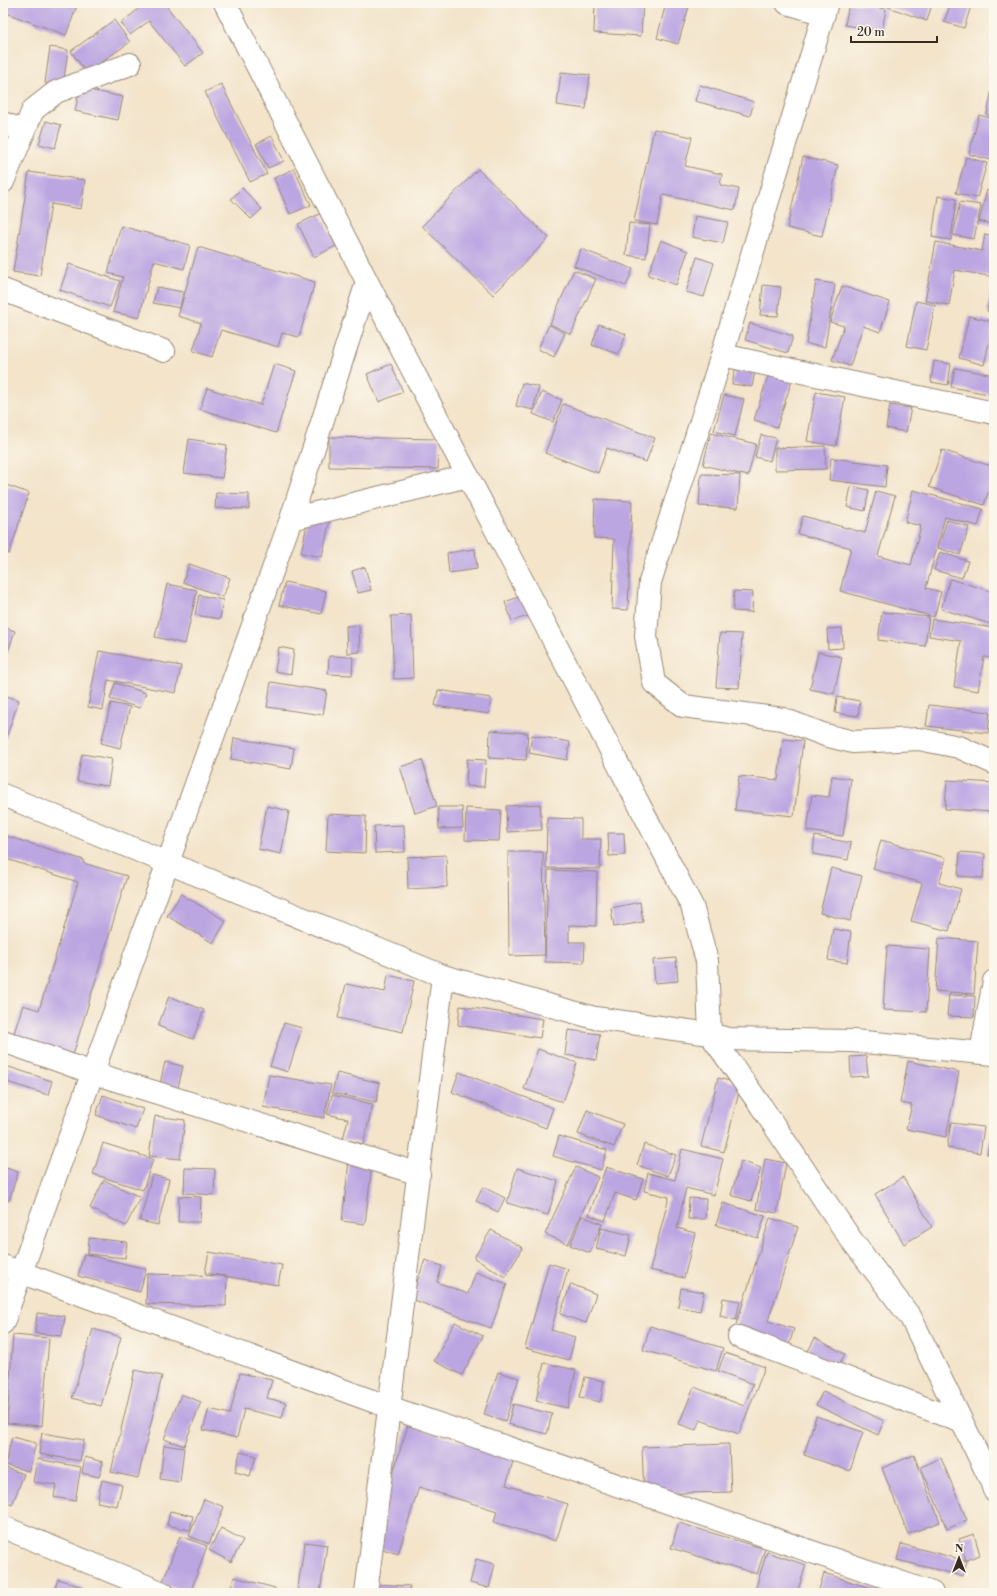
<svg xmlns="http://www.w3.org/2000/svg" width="997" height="1596" font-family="'Libre Bodoni',serif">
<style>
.building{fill:#bca6e2}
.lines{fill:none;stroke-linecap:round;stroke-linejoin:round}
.minor-casing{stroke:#978774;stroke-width:24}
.tertiary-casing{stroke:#978774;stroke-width:24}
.minor{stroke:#fff;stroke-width:22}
.tertiary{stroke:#fff;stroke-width:22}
</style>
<rect width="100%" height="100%" fill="#fbf7ec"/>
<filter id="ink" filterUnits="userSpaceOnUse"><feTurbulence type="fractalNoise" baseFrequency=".025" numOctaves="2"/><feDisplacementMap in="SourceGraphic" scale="8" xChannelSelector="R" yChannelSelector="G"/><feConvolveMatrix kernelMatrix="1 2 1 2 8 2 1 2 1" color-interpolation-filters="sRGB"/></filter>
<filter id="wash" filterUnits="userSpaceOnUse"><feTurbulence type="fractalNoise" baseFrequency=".012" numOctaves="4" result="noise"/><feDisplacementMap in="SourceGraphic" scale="16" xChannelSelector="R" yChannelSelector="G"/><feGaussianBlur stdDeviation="0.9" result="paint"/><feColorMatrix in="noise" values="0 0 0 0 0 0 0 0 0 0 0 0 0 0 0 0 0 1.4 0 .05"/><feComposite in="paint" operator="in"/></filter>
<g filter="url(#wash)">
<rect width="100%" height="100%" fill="#f3e4ca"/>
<g id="blocks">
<path class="building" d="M3 3H78L66 35 3 12Z
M146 3H164L203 53 185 66 149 21 130 35 121 23Z
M595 3H643L641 36 594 33Z
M666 3H690L678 44 657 38Z
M849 3 886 9 882 31 845 25Z
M877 3H929L932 4 927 21Z
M951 3H972L964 28 944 22Z
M114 20 130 42 86 73 71 51Z
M50 47 68 50 63 86 45 83Z
M561 72 590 75 586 109 557 105Z
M993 83H994V117L987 115Z
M221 84 267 174 250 182 205 92Z
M700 85 754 102 750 116 695 101Z
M80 88 123 97 118 120 75 111Z
M979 115 994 119V161L969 154Z
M46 121 61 125 55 148 39 144Z
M654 129 692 137 685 166 722 174 720 185 739 189 735 210 663 195 657 225 634 221Z
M272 136 284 161 268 168 256 144Z
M803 157 838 165 822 236 787 228Z
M966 157 987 163 977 198 956 193Z
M294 169 311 205 290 214 274 178Z
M478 169 549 238 493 295 422 226Z
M29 172 85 180 81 209 51 204 40 276 13 272Z
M242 188 262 209 251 219 231 199Z
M987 190 994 192V225L979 221Z
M938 196 956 199 951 240 932 237Z
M960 202 981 205 974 239 953 235Z
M320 214 336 246 314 257 298 224Z
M695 216 728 222 723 243 692 237Z
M629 223 650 225 646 258 626 255Z
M121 226 190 245 184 269 154 261 139 318 113 312 123 277 108 273Z
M985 234 994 236V277L955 270 949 305 925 301 936 242 982 251Z
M661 240 688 251 676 285 648 275Z
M198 247 315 282 299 337 282 333 278 347 221 330 212 357 193 351 201 323 178 316Z
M581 249 633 269 626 286 574 266Z
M697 257 714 263 704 297 686 292Z
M69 264 120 281 110 307 60 290Z
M574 270 596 279 571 334 550 324Z
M993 279H994V312L987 311Z
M816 281 835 284 825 347 806 344Z
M763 285 781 287 778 316 760 315Z
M842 286 890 302 880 332 863 326 850 366 832 360 844 326 830 322Z
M157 287 183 292 180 308 153 303Z
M916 301 935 305 926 350 907 346Z
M969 316 994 322 984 365 959 358Z
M750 323 793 336 788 353 745 340Z
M599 324 626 334 619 354 592 345Z
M549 325 565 333 554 357 538 349Z
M737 361 756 365 752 387 732 384Z
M934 361 951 364 948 385 931 382Z
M274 364 296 371 276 433 200 409 207 388 261 405Z
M391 364 403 392 379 402 367 374Z
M955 368 994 375V395L951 387Z
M769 373 792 380 777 427 754 420Z
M522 383 539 387 533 410 516 406Z
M542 392 562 400 553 422 533 414Z
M816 392 845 397 836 446 807 441Z
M724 395 744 399 735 436 714 431Z
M563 404 655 438 646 462 607 448 598 473 545 453Z
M890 405 911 408 906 432 886 428Z
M711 433 756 444 748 476 703 465Z
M761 435 776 438 770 461 755 457Z
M329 437 439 439 438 469 329 467Z
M189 439 227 445 222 478 184 473Z
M825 446 826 469 775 470V448Z
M942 450 994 467V475L984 505 929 487Z
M831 458 887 465 885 487 829 480Z
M701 474 740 475 738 508 699 506Z
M3 484 29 493 9 554 3 552Z
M851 486 869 490 865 511 847 507Z
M913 490 983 509 978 526 945 517 926 588 941 592 934 617 840 591 851 548 798 534 803 516 865 533 876 491 895 496 878 556 911 565 921 526 905 522Z
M216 493 249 494V509L215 508Z
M595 499 632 501 628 610 612 609 614 539 594 538Z
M309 515 330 519 322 557 301 553Z
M947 520 969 527 960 555 938 548Z
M475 549 477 569 449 573 447 553Z
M940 552 968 561 962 578 934 570Z
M189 564 230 578 223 597 183 582Z
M365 567 371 590 358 593 352 571Z
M950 579 994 592V625L941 609Z
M285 582 326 591 321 614 279 605Z
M167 584 197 590 185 644 155 637Z
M734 591 753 592 752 612 733 611Z
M527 594 534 614 512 621 505 602Z
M199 595 223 600 220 619 195 615Z
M882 612 929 617 925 646 878 640Z
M411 615 413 678 394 679 391 616Z
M932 619 994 628V658L984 657 978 691 954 687 961 641 929 636Z
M359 625 360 652 347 653 346 626Z
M3 627 15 631 3 666Z
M842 628 843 648 828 649 827 629Z
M720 633 742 634 739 688 716 687Z
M279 647 294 650 291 674 275 671Z
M99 651 181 666 176 693 108 680 103 710 88 707Z
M818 652 842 657 834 694 810 689Z
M329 656 353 657 352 675 328 674Z
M271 682 327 691 323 715 267 707Z
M115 683 146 693 140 708 110 699Z
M438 690 491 698 489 714 435 706Z
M3 695 19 700 6 738 3 737Z
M837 697 860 701 858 716 835 713Z
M111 703 130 707 120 748 101 743Z
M929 705 990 712 988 733 926 726Z
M490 730 528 733 526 760 489 758Z
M532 735 570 742 567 760 529 753Z
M234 738 294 748 291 769 231 759Z
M783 739 803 741 794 816 735 810 739 776 778 780Z
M82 754 112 759 108 786 77 781Z
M467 759 486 760 484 787 466 786Z
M422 760 437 806 415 813 400 767Z
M832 776 851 779 843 836 807 831 812 795 829 797Z
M947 780 994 783 993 812 945 809Z
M540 804 542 830 507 832 506 806Z
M267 806 289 811 281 854 258 849Z
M438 807H462L463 828 439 829Z
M466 808 501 810 499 841 465 840Z
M328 814 366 816 365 853 326 851Z
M547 818 581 819V839H601L600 869 546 868Z
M404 825 405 852 375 853 374 826Z
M608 833H624L625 855 609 856Z
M3 835 84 860 83 863 127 876 73 1055 13 1036 23 1005 39 1010 78 882 3 858Z
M815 836 851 843 848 860 813 854Z
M881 840 946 858 939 883 961 889 949 931 911 921 922 883 873 869Z
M508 852H543L545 955 509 956Z
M960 852 985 854 983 878 958 876Z
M446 855 447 887 408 889 407 857Z
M831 868 862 876 850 921 820 913Z
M548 870 597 872 596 926 569 925V942H585L584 963 545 962Z
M181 894 226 921 213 943 167 916Z
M640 902 643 922 614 927 611 908Z
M833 929 851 932 847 963 828 960Z
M939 938 978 941 974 994 935 991Z
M887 946 930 949 926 1012 883 1010Z
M676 958 678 981 655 983 653 960Z
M388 975 414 981 403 1032 338 1018 346 984 385 992Z
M949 995 975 996 974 1017 947 1016Z
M169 996 204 1010 193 1039 158 1026Z
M460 1006 543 1019 540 1038 458 1025Z
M284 1023 302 1028 288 1072 270 1066Z
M568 1030 600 1034 596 1060 565 1055Z
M538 1049 577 1063 563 1102 524 1089Z
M866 1056 868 1076 851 1077 850 1057Z
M908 1061 959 1072 946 1137 906 1129 912 1105 900 1103Z
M165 1062 183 1066 178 1088 160 1084Z
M9 1067 52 1081 48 1095 4 1081Z
M459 1072 553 1108 546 1128 452 1092Z
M337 1073 380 1083 376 1102 332 1093Z
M269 1075 331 1085 324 1118 263 1107Z
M718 1078 741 1084 724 1152 701 1146Z
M103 1095 143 1109 136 1129 96 1115Z
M332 1095 373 1104 363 1144 343 1139 348 1119 327 1114Z
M587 1110 623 1124 614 1147 578 1134Z
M155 1116 185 1120 180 1159 149 1156Z
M951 1123 984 1127 980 1153 947 1148Z
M991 1134H994V1155L987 1154Z
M559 1136 607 1150 601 1170 553 1156Z
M103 1143 153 1159 143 1190 93 1174Z
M644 1144 676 1155 668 1176 637 1165Z
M682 1149 723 1159 714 1195 686 1188 677 1228 695 1233 684 1278 650 1270 669 1197 644 1191 648 1173 675 1180Z
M765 1159 786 1163 777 1213 756 1209Z
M349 1161 372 1164 365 1224 342 1221Z
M741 1161 761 1168 751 1201 731 1195Z
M3 1167 18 1172 9 1201 3 1199Z
M576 1167 598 1177 568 1244 545 1234Z
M606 1167 643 1179 636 1200 615 1193 605 1221 589 1215Z
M185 1168 215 1169 214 1195 184 1193Z
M517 1168 558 1181 548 1215 507 1203Z
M152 1175 169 1179 158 1225 140 1221Z
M903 1177 932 1227 904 1244 875 1194Z
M104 1180 140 1197 126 1226 90 1208Z
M483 1187 505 1198 498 1212 476 1201Z
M179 1196 201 1197 200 1222H178Z
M689 1198 706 1199 705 1219H688Z
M723 1203 765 1216 758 1238 716 1225Z
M582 1216 602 1224 590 1253 570 1245Z
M770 1218 798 1227 768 1321 794 1329 788 1348 734 1331Z
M601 1228 631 1235 626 1256 596 1249Z
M491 1230 523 1248 505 1277 474 1258Z
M89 1238 127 1242 125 1258 88 1254Z
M209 1252 282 1265 278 1285 205 1273Z
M84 1254 146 1269 140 1292 78 1276Z
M425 1260 442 1266 437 1282 468 1294 476 1272 507 1284 491 1328 411 1299Z
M549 1263 568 1269 551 1330 575 1337 569 1360 525 1348Z
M147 1274 227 1276 226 1306 146 1304Z
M571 1284 596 1294 586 1323 560 1314Z
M681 1288 704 1292 700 1311 678 1307Z
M723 1298 740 1301 736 1320 720 1316Z
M37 1313 65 1316 62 1336 35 1333Z
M455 1322 483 1336 462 1375 434 1361Z
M650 1326 723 1348 716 1371 643 1350Z
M93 1329 121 1337 101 1406 72 1398Z
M13 1335 49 1338 42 1426 7 1423Z
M815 1338 845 1354 836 1370 806 1355Z
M725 1353 765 1367 739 1434 700 1420 696 1430 679 1424 694 1387 744 1406 753 1384 718 1371Z
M544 1363 576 1370 568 1408 536 1401Z
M135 1370 162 1376 138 1478 111 1472Z
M498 1372 519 1378 505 1421 484 1414Z
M240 1373 272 1380 267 1398 286 1403 282 1418 244 1409 237 1438 203 1430 209 1409 230 1414Z
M585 1377 604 1381 600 1402 580 1397Z
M823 1391 884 1421 878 1435 816 1405Z
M181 1394 201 1402 184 1446 164 1439Z
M513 1404 552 1414 547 1434 508 1424Z
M816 1416 863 1432 850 1471 804 1455Z
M408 1425 514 1458 506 1485 568 1504 556 1541 494 1522 497 1511 419 1487 398 1554 370 1545Z
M42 1433 84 1440 80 1461 39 1454Z
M12 1437 36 1443 29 1471 5 1465Z
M729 1444 731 1492 644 1494 642 1447Z
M164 1445 184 1448 180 1482 160 1479Z
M240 1452 256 1456 250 1476 235 1472Z
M914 1455 940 1522 908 1534 882 1468Z
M85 1457 103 1462 99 1477 82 1473Z
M941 1458 967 1520 947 1529 921 1467Z
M37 1459 81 1467 75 1501 54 1497 56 1485 33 1482Z
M3 1467 24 1474 12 1505 3 1501Z
M102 1480 122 1485 117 1506 97 1502Z
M204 1499 224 1507 209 1544 189 1536Z
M170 1511 193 1516 190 1530 167 1525Z
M679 1523 765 1549 757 1574 671 1548Z
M221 1528 243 1540 231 1562 209 1550Z
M974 1534 980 1555 966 1560 959 1539Z
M180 1536 207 1546 190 1593 162 1584Z
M305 1542 327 1545 320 1593H297Z
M901 1544 967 1561 963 1576 897 1560Z
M767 1552 806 1565 797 1593H754Z
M476 1559 495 1564 489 1588 470 1583Z
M824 1573 886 1593H818Z
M234 1577 275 1588 274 1593H229Z
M58 1579 82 1587 80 1593H53Z
M3 1580 7 1581 5 1593H3Z
M375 1584 410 1586 409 1593H374Z"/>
</g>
</g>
<g filter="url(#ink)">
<use href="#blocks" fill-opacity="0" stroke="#978774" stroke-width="1"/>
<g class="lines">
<defs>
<path id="minor" d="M225 3 402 350 692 906 707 961 710 1034 761 1106 850 1238 911 1318 991 1481 994 1490
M787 3 824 14
M827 3 722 355 650 582 646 636 654 683 683 706 783 719 825 735 853 742 919 739 959 747 994 763
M3 123 24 131
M3 182 33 110 56 92 130 64
M3 290 164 351
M722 355 994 413
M291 519 468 476
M3 1041 93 1073 419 1174
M981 1052 994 981
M3 1266 389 1407 932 1593
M3 1323 291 519 367 282
M739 1337 962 1422
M3 1527 163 1593
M366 1593 443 976"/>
<path id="tertiary" d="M3 795 443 976 595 1018 710 1034 728 1039 853 1041 994 1054"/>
</defs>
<use href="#minor" class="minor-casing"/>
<use href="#tertiary" class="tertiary-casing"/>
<use href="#minor" class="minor"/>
<use href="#tertiary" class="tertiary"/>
</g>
</g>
<rect width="997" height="1596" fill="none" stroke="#fbf7ec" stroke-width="16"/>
<g transform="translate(959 1558)" stroke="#fbf7ec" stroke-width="3" paint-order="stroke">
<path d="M0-3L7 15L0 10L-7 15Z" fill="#3b2a1e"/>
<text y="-6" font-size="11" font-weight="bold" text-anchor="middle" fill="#3b2a1e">N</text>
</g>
<path d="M851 36v6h86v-6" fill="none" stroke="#3b2a1e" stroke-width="2"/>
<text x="857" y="36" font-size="12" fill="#3b2a1e" stroke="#fbf7ec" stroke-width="3" paint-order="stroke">20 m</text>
</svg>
